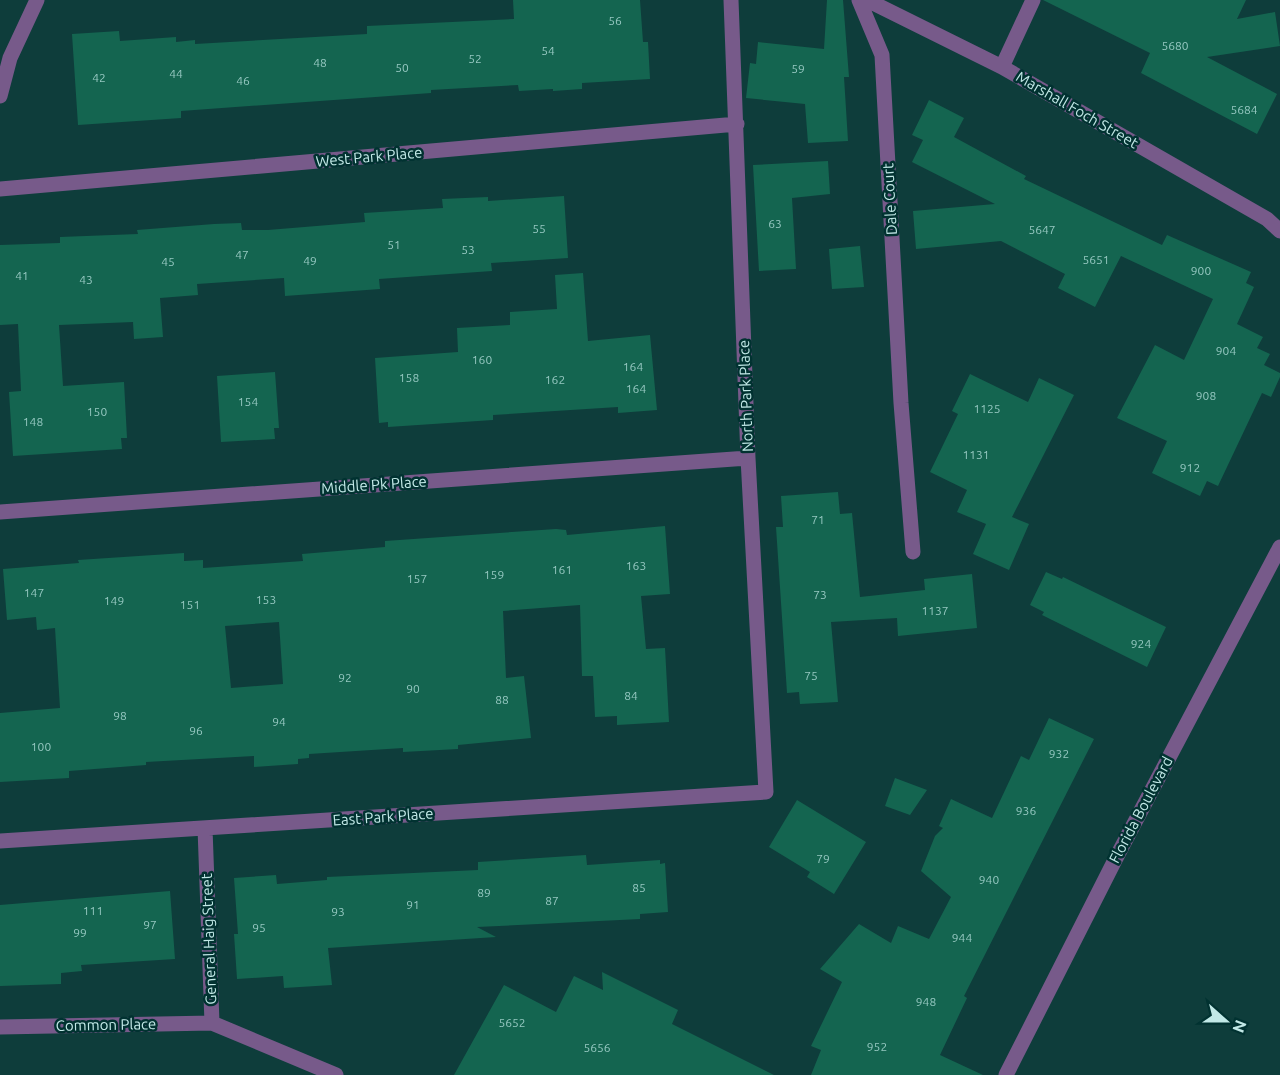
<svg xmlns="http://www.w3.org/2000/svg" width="1280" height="1075" font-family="Ubuntu,sans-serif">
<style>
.building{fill:#146550;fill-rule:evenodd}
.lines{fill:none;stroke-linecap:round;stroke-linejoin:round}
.minor{stroke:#775a8a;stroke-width:15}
.labels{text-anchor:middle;stroke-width:5;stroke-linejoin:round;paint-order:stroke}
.number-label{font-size:12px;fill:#96c8c1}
.street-label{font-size:15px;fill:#c2e9e7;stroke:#013231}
</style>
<rect width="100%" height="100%" fill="#0e3d3b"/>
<path class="building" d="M513 0H640L643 42H648L650 79 582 83V89L553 91V89L519 91 518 85 431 90V93L181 111V118L78 125 72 34 119 31 120 41 176 37V42L195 40V44L367 34V26L514 19Z
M827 0H843L849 77H844L848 141 808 143 805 104 746 98 750 63 756 64 758 42 824 49Z
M1043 0H1246L1237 19 1275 12 1280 46 1207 57 1277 94 1257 134 1141 73 1150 53Z
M929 100 964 118 954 137 1026 176 1024 179 1162 245 1167 235 1251 272 1246 283 1254 287 1237 324 1263 337 1257 348 1270 354 1264 365 1280 373V377L1271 397 1262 393 1218 486 1207 481 1200 496 1152 473 1167 441 1117 418 1155 345 1184 360 1213 299 1121 256 1095 307 1058 288 1065 274 1001 241 916 249 913 211 995 204 912 162 923 140 912 135Z
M828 161 830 194 792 198 796 269 759 271 753 165Z
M564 196 568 258 491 263 492 271 379 279 380 289 285 296 284 278 197 284 198 295 160 298 163 337 134 339 133 322 59 325 63 386 124 382 127 438H121L122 449 13 456 9 392 21 391 18 324 0 325V245L60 243V237L138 234 137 230 214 224 241 223 242 230H268L365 222 364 213 443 208 442 199 488 197V201Z
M860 246 864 287 832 289 829 249Z
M583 273 588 341 650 335 657 410 618 413V407L493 415V420L388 427V422L379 423 375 358 458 352 457 328 510 325V312L557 309 555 275Z
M275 372 279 428H274L275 439 221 442 217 376Z
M970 374 1028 402 1039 378 1074 395 1012 517 1029 524 1009 570 973 554 986 524 957 512 967 490 930 472 958 414 952 411Z
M838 492 840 514 852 513 860 597 925 590 924 579 972 574 977 628 898 636 897 618 831 622 838 702 800 704 799 692 787 693 776 527H783L781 496Z
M665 526 670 594 641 596 646 649 665 648 669 722 617 725V716L595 717 593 676H582L580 605 503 611 506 678 524 676 531 738 458 745V749L403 752V748L309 754V758L298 759V764L254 767V756L146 762V765L69 771V778L0 782V713L60 708 55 628 37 630 36 617 7 620 3 569 79 563 78 560 184 553V561L203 560V568L303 561 302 554 385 547V541L556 529 566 530 567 535ZM279 622 283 684 231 688 225 626Z
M1046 572 1062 579 1063 577 1166 627 1147 667 1042 615 1044 612 1030 605Z
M1049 718 1094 739 964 996 967 998 940 1055 983 1075H811L821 1050 811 1046 842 982 820 969 859 924 891 943 898 926 929 939 951 897 921 871 935 836 943 828 939 826 951 799 992 818 1021 756 1029 760Z
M895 778 927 790 910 815 885 806Z
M797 800 866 842 834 894 807 877 810 872 769 847Z
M586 855 587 865 660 860V864L665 863 668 912 640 914V919L477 927 496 937 328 948 332 985 284 988 283 976 237 979 234 934H238L234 878 276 875 277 884 327 880V877L478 870V862Z
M170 891 175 959 81 965 82 971 61 973V984L0 986V905Z
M602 972 678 1010 672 1024 774 1075H454L504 985 556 1012 574 976 603 990Z"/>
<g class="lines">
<path class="minor" d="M859 0 882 55 901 403 913 552
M867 0 1002 67 1267 219 1280 231
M1002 67 1033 0
M0 96 10 58 37 0
M0 189 737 124
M0 512 748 458
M205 828 212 1023
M0 841 766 792 748 458 731 0
M0 1027 212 1023 336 1075
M1006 1075 1116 858 1280 547"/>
</g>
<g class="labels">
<g class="number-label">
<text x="615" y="25">56</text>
<text x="1175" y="50">5680</text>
<text x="548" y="55">54</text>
<text x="475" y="63">52</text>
<text x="320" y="67">48</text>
<text x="402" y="72">50</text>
<text x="798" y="73">59</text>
<text x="176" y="78">44</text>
<text x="99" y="82">42</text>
<text x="243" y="85">46</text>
<text x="1244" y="114">5684</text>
<text x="775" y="228">63</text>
<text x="539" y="233">55</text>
<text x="1042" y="234">5647</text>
<text x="394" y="249">51</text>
<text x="468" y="254">53</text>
<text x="242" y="259">47</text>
<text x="1096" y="264">5651</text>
<text x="310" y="265">49</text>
<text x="168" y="266">45</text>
<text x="1201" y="275">900</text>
<text x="22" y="280">41</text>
<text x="86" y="284">43</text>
<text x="1226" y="355">904</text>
<text x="482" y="364">160</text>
<text x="633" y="371">164</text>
<text x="409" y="382">158</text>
<text x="555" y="384">162</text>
<text x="636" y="393">164</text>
<text x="1206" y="400">908</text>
<text x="248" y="406">154</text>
<text x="987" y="413">1125</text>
<text x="97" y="416">150</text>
<text x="33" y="426">148</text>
<text x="976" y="459">1131</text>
<text x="1190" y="472">912</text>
<text x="818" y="524">71</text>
<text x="636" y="570">163</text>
<text x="562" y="574">161</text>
<text x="494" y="579">159</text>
<text x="417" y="583">157</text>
<text x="34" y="597">147</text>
<text x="820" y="599">73</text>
<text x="266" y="604">153</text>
<text x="114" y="605">149</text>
<text x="190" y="609">151</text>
<text x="935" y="615">1137</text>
<text x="1141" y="648">924</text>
<text x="811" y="680">75</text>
<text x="345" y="682">92</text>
<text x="413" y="693">90</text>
<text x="631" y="700">84</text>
<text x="502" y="704">88</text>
<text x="120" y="720">98</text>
<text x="279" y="726">94</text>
<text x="196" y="735">96</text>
<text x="41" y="751">100</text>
<text x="1059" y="758">932</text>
<text x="1026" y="815">936</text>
<text x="823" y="863">79</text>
<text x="989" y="884">940</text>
<text x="639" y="892">85</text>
<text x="484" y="897">89</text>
<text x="552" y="905">87</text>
<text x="413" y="909">91</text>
<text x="93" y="915">111</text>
<text x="338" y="916">93</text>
<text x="150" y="929">97</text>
<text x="259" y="932">95</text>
<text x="80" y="937">99</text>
<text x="962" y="942">944</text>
<text x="926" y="1006">948</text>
<text x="512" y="1027">5652</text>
<text x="877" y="1051">952</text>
<text x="597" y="1052">5656</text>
</g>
<g class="street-label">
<text transform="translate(1077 110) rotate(30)" y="5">Marshall Foch Street</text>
<text transform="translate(369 157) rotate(-5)" y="5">West Park Place</text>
<text transform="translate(890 199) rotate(-93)" y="5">Dale Court</text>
<text transform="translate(746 396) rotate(-92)" y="5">North Park Place</text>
<text transform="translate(374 485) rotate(-4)" y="5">Middle Pk Place</text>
<text transform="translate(1141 810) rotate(-62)" y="5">Florida Boulevard</text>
<text transform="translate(383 817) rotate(-4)" y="5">East Park Place</text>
<text transform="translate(209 939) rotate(-92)" y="5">General Haig Street</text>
<text transform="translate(106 1025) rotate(-1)" y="5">Common Place</text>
</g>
</g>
<g transform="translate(1226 1021) rotate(111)" stroke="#013231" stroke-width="4.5" paint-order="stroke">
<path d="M0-4.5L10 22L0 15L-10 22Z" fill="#c2e9e7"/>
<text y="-9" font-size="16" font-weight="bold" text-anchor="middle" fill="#c2e9e7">N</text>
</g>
</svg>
